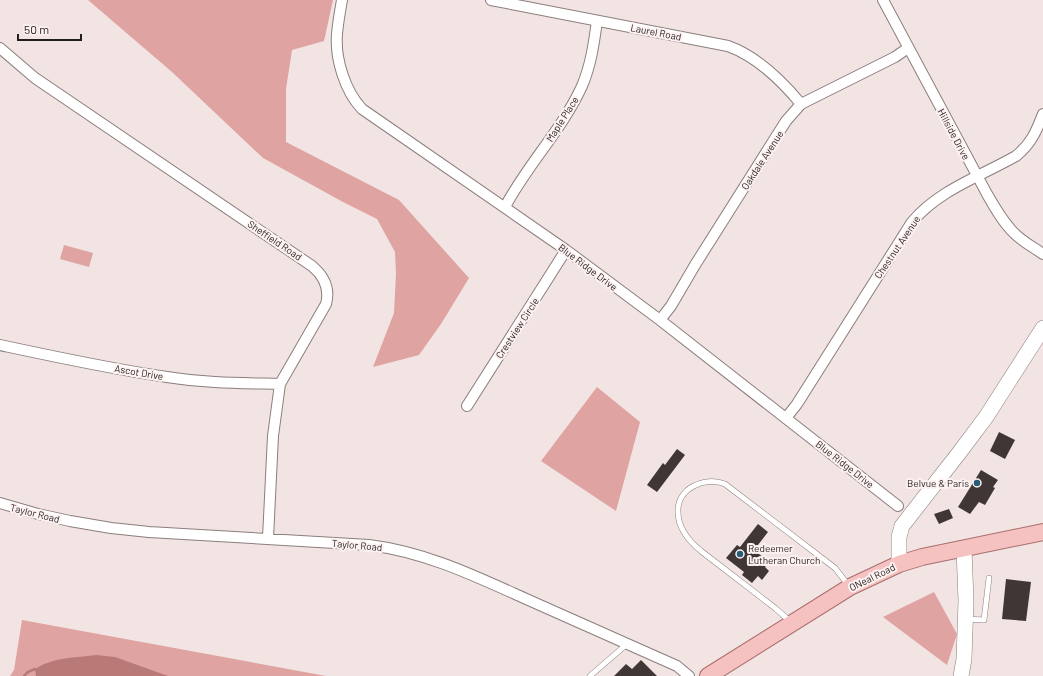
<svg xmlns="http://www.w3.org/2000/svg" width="1043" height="676" font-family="Barlow,sans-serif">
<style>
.green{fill:#dfa3a1}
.water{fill:#b87977}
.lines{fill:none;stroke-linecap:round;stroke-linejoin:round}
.stream{stroke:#b87977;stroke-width:2.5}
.building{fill:#413636}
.lane-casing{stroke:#8b7e7d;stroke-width:6}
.street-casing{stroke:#8b7e7d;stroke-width:12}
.secondary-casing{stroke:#8b7e7d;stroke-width:16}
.primary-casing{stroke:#a86e6d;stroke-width:18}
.lane{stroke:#fff;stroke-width:5}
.street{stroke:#fff;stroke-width:10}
.secondary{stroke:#fff;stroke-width:15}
.primary{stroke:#f6c2c1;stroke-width:16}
.poi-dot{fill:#255d77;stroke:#fdf2f1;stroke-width:1.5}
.labels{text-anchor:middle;stroke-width:4;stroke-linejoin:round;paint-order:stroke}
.street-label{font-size:10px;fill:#231e1e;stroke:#fdf2f1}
.poi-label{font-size:10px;fill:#231e1e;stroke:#fdf2f1;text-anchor:end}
</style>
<rect width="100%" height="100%" fill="#f2e4e3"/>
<path class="green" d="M88 0H333L324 41 292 50 286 89V142L399 200 469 278 441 324 419 355 373 367 394 313 396 273 395 252 377 219 343 202 263 158 172 72Z
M64 245 93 253 89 267 60 259Z
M597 387 640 422 616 511 541 461Z
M934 592 957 634 947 665 883 617Z
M22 620 326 676H10L14 670Z"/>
<path class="water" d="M96 655 115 657 168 676H36L35 669C54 657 74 658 96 655Z"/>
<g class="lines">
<path class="stream" d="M24 676 28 672 35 669"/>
</g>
<path class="building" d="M999 432 1015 440 1005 459 990 451Z
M677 449 685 455 657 492 647 485 663 463 665 465Z
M981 470 998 480 993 487 995 488 985 505 979 502 970 514 958 507Z
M949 509 953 518 939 524 934 514Z
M758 524 768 532 754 550 769 562 765 567 769 571 762 580 758 576 752 583 742 575 744 572 726 558 737 545 740 547Z
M1006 579 1031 582 1026 621 1002 619Z
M641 660 657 676H614L626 664 632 669Z"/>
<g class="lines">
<defs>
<path id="lane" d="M966 619 984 620 989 578
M791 622 775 608 701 551C690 542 678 528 678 512 677 488 705 476 725 484L835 568 849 586
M590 676 627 644"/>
<path id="street" d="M342 0C340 11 338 23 337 34 335 59 345 91 362 109L566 250 660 320 898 506
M491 0 728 46C756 56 782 81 801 104
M883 0 987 194C995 208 1003 222 1014 233 1023 242 1033 247 1043 254
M0 48 35 78 312 266C324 276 330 289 326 304L280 384 273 436 268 538
M505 207C527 165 562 130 582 86 591 65 594 43 597 21
M660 320 671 306 695 265 786 121 801 104 895 57 908 48
M0 345C56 357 111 369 167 377 204 383 242 383 280 384
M467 406 566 250
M786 418 797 404 912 222C939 190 979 177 1016 156 1031 144 1036 132 1043 114
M0 503 38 514 70 521 111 528 149 532 369 545C425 552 473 575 524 598 575 621 626 643 677 666L689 676"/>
<path id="secondary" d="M899 564V537L902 526 959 453 986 417 1043 328
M961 676 964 659 966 601 964 549"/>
<path id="primary" d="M708 676 850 587 899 564 922 557 1043 532"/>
</defs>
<use href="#lane" class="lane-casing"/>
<use href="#street" class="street-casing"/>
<use href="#secondary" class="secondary-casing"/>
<use href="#primary" class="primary-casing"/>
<use href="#lane" class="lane"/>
<use href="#street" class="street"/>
<use href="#secondary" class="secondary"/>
<use href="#primary" class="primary"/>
</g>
<g class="poi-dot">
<circle cx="977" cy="483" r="4"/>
<circle cx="740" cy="554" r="4"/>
</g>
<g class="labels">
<g class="street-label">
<text transform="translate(656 32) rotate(11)" y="4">Laurel Road</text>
<text transform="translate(562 119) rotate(-58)" y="4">Maple Place</text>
<text transform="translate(954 134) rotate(62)" y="4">Hillside Drive</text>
<text transform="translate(762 160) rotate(-57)" y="4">Oakdale Avenue</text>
<text transform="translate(275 240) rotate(34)" y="4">Sheffield Road</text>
<text transform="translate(897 247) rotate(-56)" y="4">Chestnut Avenue</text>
<text transform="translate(588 267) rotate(37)" y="4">Blue Ridge Drive</text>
<text transform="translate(517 328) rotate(-57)" y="4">Crestview Circle</text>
<text transform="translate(139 372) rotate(10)" y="4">Ascot Drive</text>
<text transform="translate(845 464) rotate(38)" y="4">Blue Ridge Drive</text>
<text transform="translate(35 513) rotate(14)" y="4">Taylor Road</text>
<text transform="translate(357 545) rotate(5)" y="4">Taylor Road</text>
<text transform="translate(872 577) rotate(-26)" y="4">ONeal Road</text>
</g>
<g class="poi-label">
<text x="969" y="487">Belvue &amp; Paris</text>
<text x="748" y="552" text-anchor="start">Redeemer<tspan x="748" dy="12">Lutheran Church</tspan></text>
</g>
</g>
<path d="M18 34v6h63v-6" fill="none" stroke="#231e1e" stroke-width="2"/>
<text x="24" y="34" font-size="12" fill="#231e1e" stroke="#fdf2f1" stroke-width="3" paint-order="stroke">50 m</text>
</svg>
